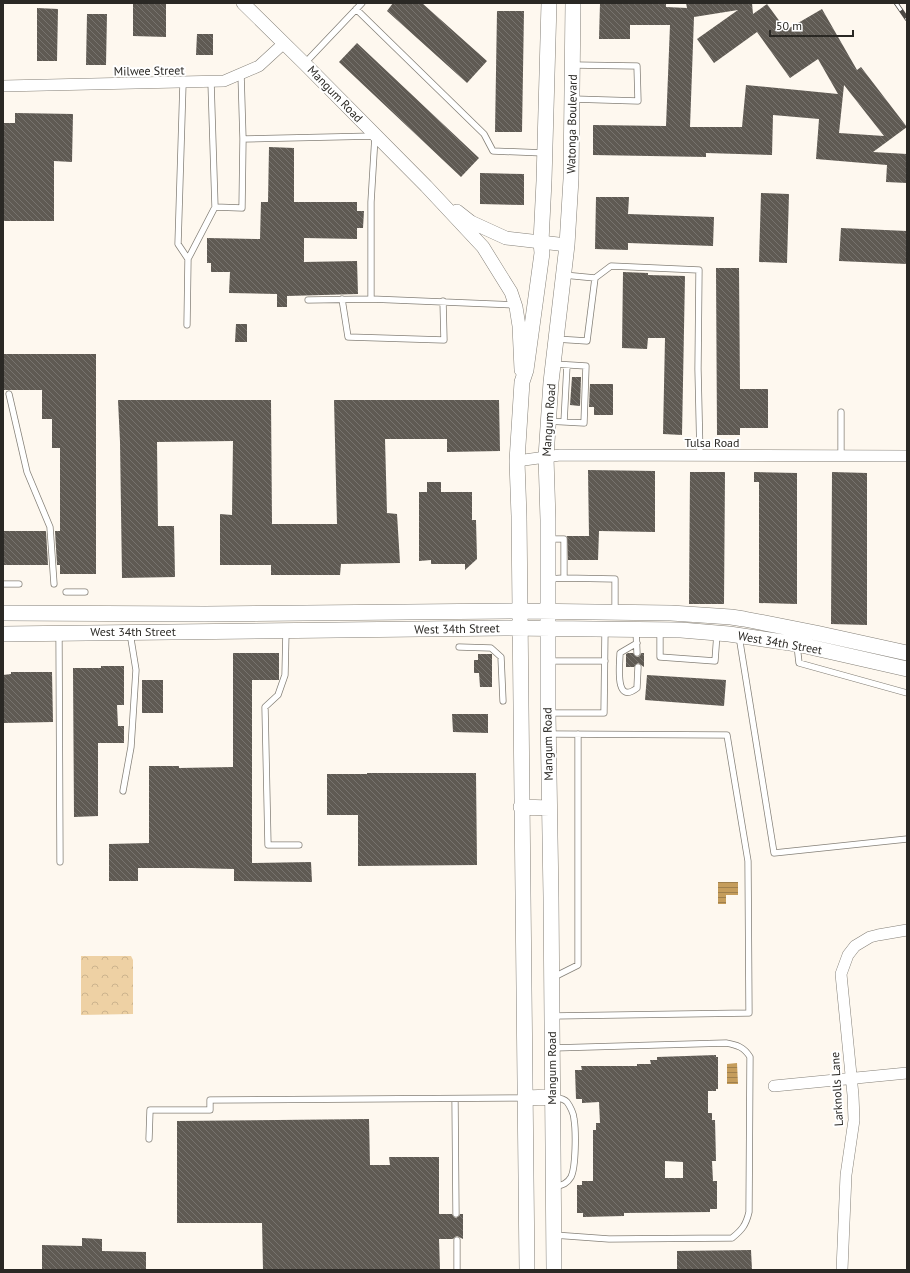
<svg xmlns="http://www.w3.org/2000/svg" width="910" height="1273" font-family="'PT Sans',sans-serif">
<style>
.park{fill:url(#park-crowns)}
.water{fill:url(#water-rules)}
.building{fill:url(#building-back-hatch);fill-rule:evenodd}
.lines{fill:none;stroke-linecap:round;stroke-linejoin:round}
.service-casing{stroke:#858078;stroke-width:7}
.minor-casing{stroke:#858078;stroke-width:12}
.tertiary-casing{stroke:#858078;stroke-width:14}
.secondary-casing{stroke:#858078;stroke-width:16}
.service{stroke:#fff;stroke-width:5.5}
.minor{stroke:#fff;stroke-width:11}
.tertiary{stroke:#fff;stroke-width:13}
.secondary{stroke:#fff;stroke-width:15}
.rail-casing{stroke:#4b4843;stroke-width:4.5}
.rail{stroke:#fff;stroke-width:3;stroke-dasharray:9;stroke-linecap:butt}
.labels{text-anchor:middle;stroke-width:4;stroke-linejoin:round;paint-order:stroke}
.street-label{font-size:12px;fill:#2a2824;stroke:#fff}
</style>
<defs>
<pattern id="park-crowns" width="20" height="18" patternUnits="userSpaceOnUse"><rect width="20" height="18" fill="#eed1a4"/><path d="M2 6a3 3 0 1 1 6 0M12 15a3 3 0 1 1 6 0" fill="none" stroke="#ccb38d"/></pattern>
<pattern id="water-rules" width="6" height="5" patternUnits="userSpaceOnUse"><rect width="6" height="5" fill="#c59d5c"/><path d="M0 2.5h6" fill="none" stroke="#a0804c"/></pattern>
<pattern id="building-back-hatch" width="6" height="6" patternUnits="userSpaceOnUse"><rect width="6" height="6" fill="#5f5a53"/><path d="M-1 5l2 2M0 0l6 6M5-1l2 2" fill="none" stroke="#77736e"/></pattern>
</defs>
<rect width="100%" height="100%" fill="#fef8ef"/>
<path class="park" d="M81 956H131L133 960V1014L81 1015Z"/>
<path class="water" d="M718 882H738V895H726V904H718Z
M737 1063 738 1084H727V1064Z"/>
<path class="building" d="M133 3H166V37L133 36Z
M393 3H422L487 61 467 83 387 11Z
M600 3H666V7L687 8 686 3H752L753 14 767 4 786 30 822 9 857 70 861 67 907 127 873 152 907 154V183L886 182 887 165 816 159 819 119 773 115 772 155 706 153V157L593 155V125L666 126 670 25H630V39H599ZM738 10 697 39 714 63 757 32 790 78 818 59 838 94 746 85 742 127H690L694 17ZM844 85 884 136 839 133Z
M37 8 58 9 57 61H37Z
M497 11H524L522 132H495Z
M87 14H107L106 65H86Z
M197 34H213V55H196Z
M357 43 479 158 461 177 339 62Z
M15 113 73 114 72 162 54 161V221H3V123H15Z
M269 147 294 148V202H357V211H364L363 228H357V239L304 238V262L357 261 358 294 287 296V307H277V294L229 293 230 272H211V263H207V238L260 239 261 202H268Z
M480 173 524 174V205L480 204Z
M761 193 789 194 787 263 759 262Z
M596 197H629L628 214 714 217 713 246 628 243V250L595 249Z
M841 228 907 231V264L839 261Z
M716 268H739L740 389H768V428H740V435H717Z
M623 272 648 273V275L685 276 682 435 663 434 665 338H648L647 349 622 348Z
M236 324H247V342H235Z
M3 354H96V574H60V565H57L55 531H60V448H52V419H42V390H3Z
M572 377H581L580 406 570 405Z
M590 384H613V415H594V407H589Z
M118 400H271L272 524H337L334 400H499L500 451 447 452V439H385L387 513 397 514 400 563 341 564 340 575H271V565H220V514L232 515 233 441 157 442 158 526H174L175 577 122 578 120 442Z
M588 470 655 471V532L599 531 598 560H568L567 536H589Z
M690 472H725L724 604H689Z
M754 472 797 473V604L759 603V482H754Z
M832 472 867 473V625L831 624Z
M427 482H441V492H472V520H476L477 559 465 570V564H431V560L419 561V492H427Z
M3 531H46L48 565H3Z
M233 653H279V680H252V863L311 862 312 882 234 881V869L191 868H138V881H109V844L149 843V766H179V768L233 767Z
M628 653H633L637 657 640 656 641 653H644V667L638 663 634 667H626V654Z
M478 654H492V687H480L479 673H474V660H478Z
M101 666H124V705H117L118 726H124V743H98V816L74 817 73 668H101Z
M11 672H52L53 722 3 723V675L11 674Z
M647 675 726 680 724 706 645 700Z
M142 680H163V713H142Z
M452 714H488V733L453 732Z
M367 773H476L477 865 358 866V815H327V774H367Z
M716 1055V1057H718V1089H716V1091H708V1113H712V1120H715L716 1161H712L713 1181H717V1209H710V1212L624 1213V1216L583 1217V1213H577V1185H582V1181H593V1130H596V1123H600L599 1102 582 1103V1099H576L575 1070H582L581 1066H637V1064H651L650 1060H657V1057ZM665 1161 683 1162V1178H665Z
M369 1119 370 1165H390L389 1157H439V1214H452L454 1217 456 1218 459 1216 460 1214H463V1239L457 1236 455 1237 453 1239H439L440 1270H263L262 1223H177V1121Z
M82 1238 102 1239V1251L146 1252V1270H42V1245L82 1246Z
M751 1250 752 1270H677V1251Z"/>
<g class="lines">
<defs>
<path id="service" d="M356 9 484 134 493 151 544 153
M305 63 362 3
M211 82 215 207
M183 83 178 244 188 259
M573 99 638 101 637 66 574 65
M243 139 375 136 371 202V299
M595 278 611 266 699 270 698 369 700 456
M342 299 348 337 444 340 443 301
M308 300 371 299 515 305
M187 325 188 259 215 207 242 208 243 139 241 74
M556 339 587 341 595 278 564 275
M9 394 27 472 50 527 54 584
M841 412V455
M548 421 584 423 586 366 554 364
M564 422 567 365
M564 578 615 579V612
M548 579 564 578V539H548
M3 584H19
M66 592H85
M636 630 637 653
M660 630V657L715 661 717 633
M286 631 285 675 278 695 265 707 268 845H299
M59 634 60 862
M739 636 774 853 907 839
M637 643 620 653C620 663 614 706 637 688L638 667
M797 645 799 663 907 693
M459 647 491 648 501 657 503 701
M550 661H605
M548 713H604L605 630
M548 734 727 735 748 861 749 1013 552 1016
M123 791 131 747 136 670 130 633
M552 978 578 965V734
M553 1048 726 1043C737 1045 744 1047 750 1057L749 1212C746 1225 742 1230 732 1238L609 1239 554 1235
M553 1097C558 1098 563 1098 567 1102 570 1106 574 1114 574 1119 576 1131 576 1167 571 1177 567 1184 562 1185 555 1187
M455 1099 456 1214
M149 1139 150 1110H210V1100L524 1098
M457 1240V1270"/>
<path id="minor" d="M3 86 224 81 259 66 284 43
M517 461 560 455 907 456
M774 1086 907 1073
M842 1270 846 1175 854 1120 853 1095 841 974 848 955 855 946 870 937 878 935 907 930"/>
<path id="tertiary" d="M243 3 305 64 426 186 483 247 511 292 516 307 519 326 521 370
M457 211 471 222 506 238 567 245"/>
<path id="secondary" d="M3 613 205 614 520 611 671 613 731 617 744 619 816 633 907 653
M3 634 504 628 681 630 729 634 797 644 907 669
M521 807 549 808
M525 1098 552 1097
M527 1270 519 516 517 461 522 382 526 370 542 253 541 242 544 181 549 3
M554 1270 551 897 548 713V520L546 457 551 382 567 245 571 179 573 3"/>
</defs>
<use href="#service" class="service-casing"/>
<use href="#minor" class="minor-casing"/>
<use href="#tertiary" class="tertiary-casing"/>
<use href="#secondary" class="secondary-casing"/>
<use href="#service" class="service"/>
<use href="#minor" class="minor"/>
<use href="#tertiary" class="tertiary"/>
<use href="#secondary" class="secondary"/>
<defs>
<path id="rail" d="M896 3 907 19"/>
</defs>
<use href="#rail" class="rail-casing"/>
<use href="#rail" class="rail"/>
</g>
<g class="labels">
<g class="street-label">
<text transform="translate(149 71) rotate(-1)" y="4">Milwee Street</text>
<text transform="translate(335 94) rotate(46)" y="4">Mangum Road</text>
<text transform="translate(572 124) rotate(-89)" y="4">Watonga Boulevard</text>
<text transform="translate(549 420) rotate(-86)" y="4">Mangum Road</text>
<text x="712" y="447">Tulsa Road</text>
<text transform="translate(457 629) rotate(-1)" y="4">West 34th Street</text>
<text x="133" y="636">West 34th Street</text>
<text transform="translate(780 643) rotate(10)" y="4">West 34th Street</text>
<text transform="translate(548 744) rotate(-91)" y="4">Mangum Road</text>
<text transform="translate(552 1068) rotate(-90)" y="4">Mangum Road</text>
<text transform="translate(837 1089) rotate(-93)" y="4">Larknolls Lane</text>
</g>
</g>
<rect width="910" height="1273" fill="none" stroke="#2a2824" stroke-width="8"/>
<path d="M770 30v6h83v-6" fill="none" stroke="#2a2824" stroke-width="2"/>
<text x="776" y="30" font-size="12" fill="#2a2824" stroke="#ffffff" stroke-width="3" paint-order="stroke">50 m</text>
</svg>
